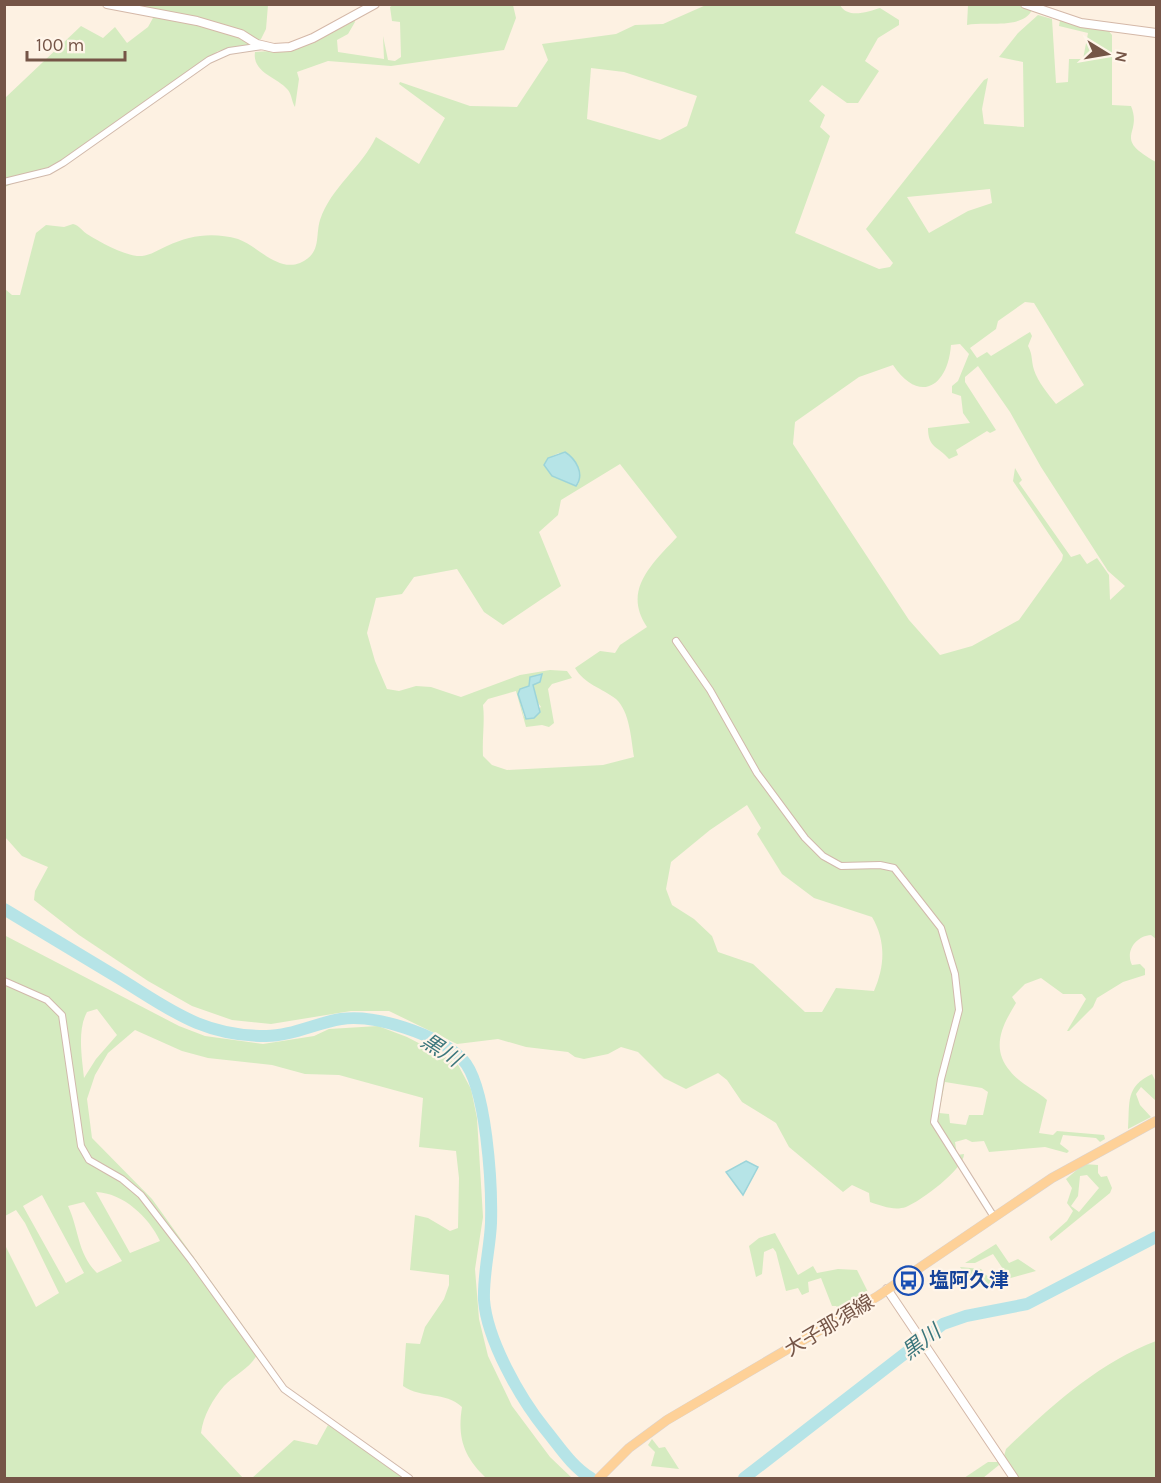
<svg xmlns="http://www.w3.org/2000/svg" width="1161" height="1483" font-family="Karla,'Noto Sans JP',sans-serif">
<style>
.green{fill:#d5ebc0;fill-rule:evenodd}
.water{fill:#b6e4e7;stroke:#9cd4d9;stroke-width:1.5}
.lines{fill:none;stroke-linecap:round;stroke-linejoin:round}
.river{stroke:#b6e4e7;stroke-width:12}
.street-casing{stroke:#d1b9ab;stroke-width:8}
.secondary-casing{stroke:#d4b8a8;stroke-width:10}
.primary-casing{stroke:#dbd3cf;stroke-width:10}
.street{stroke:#fff;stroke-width:6}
.secondary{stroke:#fff;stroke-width:8}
.primary{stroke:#fed198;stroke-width:9}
.labels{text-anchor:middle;stroke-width:4.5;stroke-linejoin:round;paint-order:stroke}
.transit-label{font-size:20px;font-weight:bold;fill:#164399;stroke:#fff5e9;text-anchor:start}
.street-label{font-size:20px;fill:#755547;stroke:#fff5e9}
.water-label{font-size:21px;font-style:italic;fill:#3b767c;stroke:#fff5e9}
</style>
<rect width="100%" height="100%" fill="#fdf1e2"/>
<path class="green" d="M123 5H268L266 29 261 39 249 47 218 51 58 163 5 187V98L81 26 103 38 115 27 127 43 148 27 153 18 150 10Z
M393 5H513L516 18 504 50 391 66 328 61 297 72 299 79 295 107C292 103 292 95 288 90 277 77 252 73 255 52L285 50 354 19 355 22 348 34 337 40 338 52 384 59 383 36 388 60 395 61 401 57 400 22 392 21 390 7Z
M706 5H840C848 19 867 12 880 8L899 20V25L878 38 865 61 879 71 858 103H847L822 85 809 101 825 115 820 127 830 136 795 233 879 269 890 267 893 263 866 229 984 80 988 78 982 109 984 124 1024 127 1023 62 999 57 1018 33 1038 15 1052 19 1056 83 1068 82 1069 59H1083L1088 33 1059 26 1060 20 1108 30 1112 35V105L1131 106C1143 135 1111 137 1156 162V939L1151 935C1136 936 1125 951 1132 965L1140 964 1145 969V975L1123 982 1097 998 1093 1007 1069 1031H1067L1086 999 1082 994H1063L1041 978 1025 984 1012 997 1016 1003C1003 1024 990 1048 1010 1071 1019 1083 1036 1090 1047 1100L1039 1133 1053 1135 1057 1131 1104 1135 1105 1139 1100 1142 1096 1138 1063 1135 1060 1144 1069 1151 1067 1153 1045 1147 989 1152 984 1141 972 1142 966 1139 955 1142 957 1155 964 1154C964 1169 921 1201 906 1207 894 1211 882 1206 870 1202L869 1193 852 1185 843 1192 789 1147 776 1123 742 1102 727 1080 718 1073 686 1089 664 1078 638 1052 621 1047 608 1054 584 1059 575 1057 568 1052 526 1047 498 1039 457 1044 389 1011H351L271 1024 232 1020 192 1006 148 981 79 935 34 900 35 891 48 867 22 856 5 837V289L12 295H20L36 233 46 225 64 227 73 224C80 226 81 230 87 234 100 242 121 254 137 256 149 257 157 250 167 246 190 235 213 232 238 239 258 246 277 272 300 263 322 253 315 237 320 220 331 187 362 167 376 137L419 164 445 118 399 84 400 82 470 106 517 107 548 60 542 44 616 34 635 25 663 24ZM591 68 624 72 697 96 687 126 660 140 587 119ZM990 189 992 203 968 211 929 233 907 197ZM1025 302 1034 303 1084 385 1056 404C1048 394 1038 382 1034 370 1031 360 1033 355 1028 346L1032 336 1030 332 991 356 987 352 977 358 970 348 996 329 998 321ZM960 344 969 354 958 381 952 386V393L961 396 963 413 970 423 928 428C928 448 938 446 949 459L958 455 956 450 987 431 990 433 996 430 965 382V377L978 366 1010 412 1041 467 1108 571 1125 586 1110 600 1109 575 1097 558 1087 564 1080 554 1071 557 1019 483 1022 480 1015 468 1013 481 1063 555 1062 560 1019 620 972 646 940 655 909 620 793 444 795 422 859 377 893 365C920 405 948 386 951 345ZM559 453 579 483 575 486 552 476 544 465 548 458ZM620 464 677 537C652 564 622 590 647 627L620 645 615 653 600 651 575 668C584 684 602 688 616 699 630 712 631 739 634 757L603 765 507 770 492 765 483 756C482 738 485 722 483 705L488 699 516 691 526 727 542 725 549 727 554 723 548 689 552 684 572 678 567 671 550 670 520 675 461 697 431 687 416 686 399 691 387 689 375 661 367 633 376 598 402 594 414 577 457 569 484 612 503 625 561 586 539 532 558 515 561 500ZM540 674 538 683 533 685 536 700 541 707 524 717 518 694 529 686 530 677ZM747 805 761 828 757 834 782 874 814 898 872 917C886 941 885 966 874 991L836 988 822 1012H805L753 964 718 952 712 936 694 919 672 905 666 889 671 862 710 830ZM945 1082 982 1088 988 1092 983 1115H969L966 1125 950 1123 949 1114 939 1113Z
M968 5H1017L1032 10C1022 30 985 21 967 25Z
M4 935 179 1026 205 1036 263 1044 314 1036 329 1029 378 1026 407 1037 457 1063 471 1089 477 1118 483 1217 475 1269 479 1319 488 1356 512 1406 550 1457 572 1478H486C464 1457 457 1438 462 1407 445 1391 422 1399 403 1386L406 1343 420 1344 425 1327 444 1299 449 1285V1275L410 1270 415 1215 428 1218 450 1231 458 1228 459 1178 456 1151 419 1147 423 1098 339 1075 305 1074 272 1065 208 1058 182 1051 135 1030 108 1053 95 1075 87 1099 92 1138 152 1199 259 1348C256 1366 236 1373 224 1386 213 1399 203 1416 201 1433L243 1478H5V1245L36 1307 59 1293 25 1223 16 1210 5 1216ZM97 1009 117 1035 96 1059 84 1078C82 1058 77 1030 87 1012ZM96 1192C123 1193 149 1217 160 1241L130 1253ZM42 1195 84 1273 66 1283 23 1206ZM84 1202 122 1261 97 1273C77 1253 79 1229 68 1206Z
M1152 1074 1156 1082V1101L1141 1087 1136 1094 1140 1105 1151 1117 1128 1129C1130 1102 1125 1087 1152 1074Z
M1084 1164 1098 1165V1173L1101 1177 1107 1176 1112 1188 1110 1193 1051 1241 1049 1237 1067 1221 1073 1211 1067 1203 1072 1188 1066 1179ZM1087 1175 1099 1188 1079 1212 1071 1206 1078 1196 1080 1176Z
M775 1233 798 1275 813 1266 817 1273 838 1269 857 1270 869 1294 841 1312 836 1306H832L821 1278 808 1282 809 1292 802 1295 798 1288 786 1291 776 1252 773 1248 764 1252 762 1274 756 1277 749 1246 759 1238Z
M996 1244 1009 1263 1018 1259 1036 1271 974 1288 960 1267 981 1269 990 1279 1003 1269 993 1254 975 1263H965Z
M1156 1341V1478H1019L1004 1456 1006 1449C1050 1407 1098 1363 1156 1341Z
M328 1425 407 1478H252L294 1440 317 1445Z
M652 1439 659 1448 665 1447 679 1469 651 1466 655 1452 648 1445Z
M988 1462H998L999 1465 983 1478H964Z"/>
<path class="water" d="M565 452C576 459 585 474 576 486L552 476 544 465 548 458Z
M542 674 540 682 533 685 540 712 534 718 526 719 518 694 520 689 529 686 530 677Z
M746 1161 758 1167 743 1195 726 1172Z"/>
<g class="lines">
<path class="river" d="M4 909C40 931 76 952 112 974 166 1006 198 1036 266 1036 291 1036 316 1023 341 1019 375 1014 437 1034 462 1059 487 1084 492 1187 491 1223 490 1248 483 1274 484 1300 487 1340 520 1398 545 1429 559 1446 572 1467 591 1478
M744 1478 943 1324 966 1316 1027 1304 1156 1237"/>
<defs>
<path id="street" d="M4 182 49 171 63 163 209 60 229 51 263 46
M676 641 710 690 757 773 805 838 823 856 841 866 880 865 894 868 941 928 955 974 959 1010 941 1079 934 1122 994 1217
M4 981 47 1000 62 1015 81 1146 89 1160 122 1179 141 1195 191 1260 284 1389 409 1478"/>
<path id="secondary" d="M107 4 197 21 241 34 257 44 274 48 290 47 313 38 375 4
M1025 4 1081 23 1156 33
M887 1289 1014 1478"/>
<path id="primary" d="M599 1478 629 1448 667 1420 878 1296 1052 1178 1156 1121"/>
</defs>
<use href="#street" class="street-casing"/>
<use href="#secondary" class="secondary-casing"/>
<use href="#primary" class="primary-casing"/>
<use href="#street" class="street"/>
<use href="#secondary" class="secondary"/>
<use href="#primary" class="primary"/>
</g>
<defs>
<symbol id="bus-ring" viewBox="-11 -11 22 22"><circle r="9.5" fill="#fff5e9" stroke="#1a4fb4" stroke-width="1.5"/><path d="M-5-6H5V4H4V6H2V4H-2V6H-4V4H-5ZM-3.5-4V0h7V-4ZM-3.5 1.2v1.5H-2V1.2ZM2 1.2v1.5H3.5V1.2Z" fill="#1a4fb4"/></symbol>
</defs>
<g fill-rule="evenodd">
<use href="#bus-ring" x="892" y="1264" width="33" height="33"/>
</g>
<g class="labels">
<g class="transit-label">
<text x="929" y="1287">塩阿久津</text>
</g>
<g class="street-label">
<text transform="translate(829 1325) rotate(-31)" y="7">大子那須線</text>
</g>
<g class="water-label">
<text transform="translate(441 1050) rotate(33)" y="7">黒川</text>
<text transform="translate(921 1342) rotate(-37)" y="7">黒川</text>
</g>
</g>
<rect width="1161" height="1483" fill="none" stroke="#755547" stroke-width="12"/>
<g transform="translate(1107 54) rotate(101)" stroke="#fff5e9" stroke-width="4.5" paint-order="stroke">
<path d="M0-4.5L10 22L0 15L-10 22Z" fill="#755547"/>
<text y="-9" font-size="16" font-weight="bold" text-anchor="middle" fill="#755547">N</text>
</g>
<path d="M27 51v9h98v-9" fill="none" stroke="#755547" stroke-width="3"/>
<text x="36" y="51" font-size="18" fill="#755547" stroke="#fff5e9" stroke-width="4.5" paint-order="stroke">100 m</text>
</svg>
